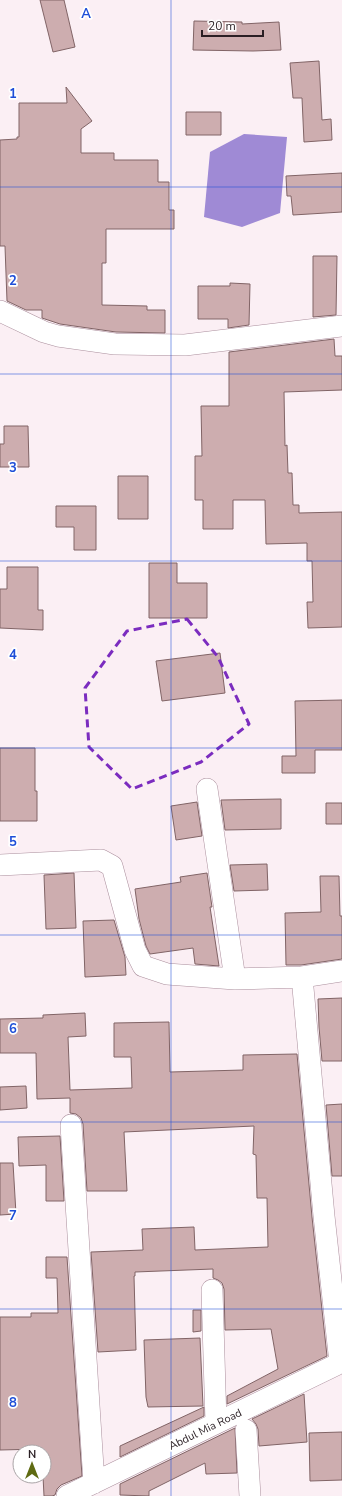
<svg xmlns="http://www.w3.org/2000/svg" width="342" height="1496" font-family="'Nunito Sans',sans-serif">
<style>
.water{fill:#9f8ad5}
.building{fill:#cdadaf;stroke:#816466}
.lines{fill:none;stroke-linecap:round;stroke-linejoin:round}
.street-casing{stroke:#ab8f9d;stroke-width:22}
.street{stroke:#fff;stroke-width:21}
.marked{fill:none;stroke:#7b2cbf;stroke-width:3;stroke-dasharray:8 5;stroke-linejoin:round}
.grid{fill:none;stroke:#1d4ed8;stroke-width:1;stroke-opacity:0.55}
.labels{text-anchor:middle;stroke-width:3.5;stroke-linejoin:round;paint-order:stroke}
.street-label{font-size:11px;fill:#2a1f24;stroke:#fff}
.grid-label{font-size:13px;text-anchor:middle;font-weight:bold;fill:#1d4ed8;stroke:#fff;stroke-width:3.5;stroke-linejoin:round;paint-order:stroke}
</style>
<rect width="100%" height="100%" fill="#fbeff4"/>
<path class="water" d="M244 134 287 137 280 213 242 227 204 217 210 152Z"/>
<path class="building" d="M40 0H64L75 47 53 52Z
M194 21 242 22V24L279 22 281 50 253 51 193 50Z
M319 61 322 120 331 119 332 140 304 142 302 98H293L290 63Z
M66 87 92 121 81 129V153H114V160H158V182H169V210H174V229H106V263H102V305L147 306V310H165V333L116 332 60 324 42 318V310H26L7 301 5 246H0V140L17 139V137H19V103H67Z
M186 112H221V135H186Z
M342 173V212L293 215 291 196H287L286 176Z
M313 256H337L336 315 313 317Z
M230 283 250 284 249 325 228 328V319H198V286H230Z
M334 339 335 356H342V390L284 392 285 446 287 445 288 473H292L293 505H299V513L342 512V627L308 628 307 602H313L312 561H307V543L266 544 265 500H233V529H203V500H195V456H202L201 406H229V352Z
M4 426H28L29 467H0V444H4Z
M118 476H148V519H118Z
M56 506H96V550H74V527H56Z
M149 563H177V583H207V618H149Z
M7 567H38V610H43V630L0 628V589H7Z
M220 653 225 693 162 701 156 661Z
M342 700V750H315V773H282V756H296L295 701Z
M0 748H35V791H37V821H0Z
M281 799V829L225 830 221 800Z
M197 802 202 836 176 840 171 806Z
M326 803H342V824H326Z
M267 864 268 890 234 891 230 865Z
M74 873 76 928 46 929 44 875Z
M207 873 212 907H210L219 966 195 964 193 948 150 954 146 946 139 919 135 889 181 882 180 877Z
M320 876H339L340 916H342V959L301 965H286L285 913 321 912Z
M114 920 125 957 126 975 85 977 83 921Z
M342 998V1061H322L319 1027 318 999Z
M85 1013 86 1036 68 1037 70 1090 132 1088 131 1057H114V1023L169 1022 170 1072 243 1070V1055L297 1054 312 1217 327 1356 227 1404V1396L278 1369 271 1329 225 1330 224 1289 222 1283 218 1280 213 1278V1269L135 1272V1276H134L136 1350 98 1352 91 1252 143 1250 142 1229 194 1227 195 1250 268 1247 267 1198H257L256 1155 253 1154 254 1126 124 1132 127 1191H87L83 1124 81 1118 76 1114 70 1113V1098L37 1099 36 1053H0V1019L43 1018V1015Z
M26 1086 27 1108 0 1110V1087Z
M342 1104V1176H332L326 1105Z
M60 1136 64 1201H46V1165L19 1166 18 1137Z
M0 1163H13L16 1214 0 1215Z
M46 1257H67L82 1476 61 1485 57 1489 55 1495 52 1496H44L43 1476 44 1452H41V1449L0 1450V1317H31V1313H58L57 1278H46Z
M193 1310H201V1331L193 1332Z
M200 1338 203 1406 148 1407 146 1397 144 1340Z
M304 1394 307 1442 259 1446 258 1429 256 1424 252 1419Z
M204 1407V1416L120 1457V1446Z
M235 1428 237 1473 206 1474 205 1463 149 1491V1496L120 1495V1484Z
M342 1432V1480L310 1481 309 1433Z"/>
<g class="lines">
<defs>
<path id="street" d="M0 311 44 332 58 336 115 344 185 345 342 326
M207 789 235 979
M0 865 101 860 112 866 135 950 143 966 167 974 235 979 302 977 324 1216 340 1363
M302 977 342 971
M71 1125 94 1483
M212 1290 216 1423
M246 1430 250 1496
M67 1496 342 1362"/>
</defs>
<use href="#street" class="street-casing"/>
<use href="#street" class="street"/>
</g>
<path class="marked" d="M187 619 218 657 249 724 201 762 132 789 89 747 85 688 127 631Z"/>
<path class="grid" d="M171 0V1496M0 187H342M0 374H342M0 561H342M0 748H342M0 935H342M0 1122H342M0 1309H342"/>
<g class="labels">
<g class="street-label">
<text transform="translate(205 1429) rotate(-26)" y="4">Abdul Mia Road</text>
</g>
</g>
<g class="grid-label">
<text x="86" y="18">A</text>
<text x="13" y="98">1</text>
<text x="13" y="285">2</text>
<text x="13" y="472">3</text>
<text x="13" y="659">4</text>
<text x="13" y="846">5</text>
<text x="13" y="1033">6</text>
<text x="13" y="1220">7</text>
<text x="13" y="1407">8</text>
</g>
<g transform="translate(32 1464)"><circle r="19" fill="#ffffff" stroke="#aaa5a7"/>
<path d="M0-3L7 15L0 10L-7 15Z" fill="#5f6b12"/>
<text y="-6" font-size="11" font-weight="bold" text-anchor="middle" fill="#2a1f24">N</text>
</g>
<path d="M202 30v6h61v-6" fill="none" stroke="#2a1f24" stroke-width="2"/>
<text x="208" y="30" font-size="12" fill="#2a1f24" stroke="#ffffff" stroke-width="3" paint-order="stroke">20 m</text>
</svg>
